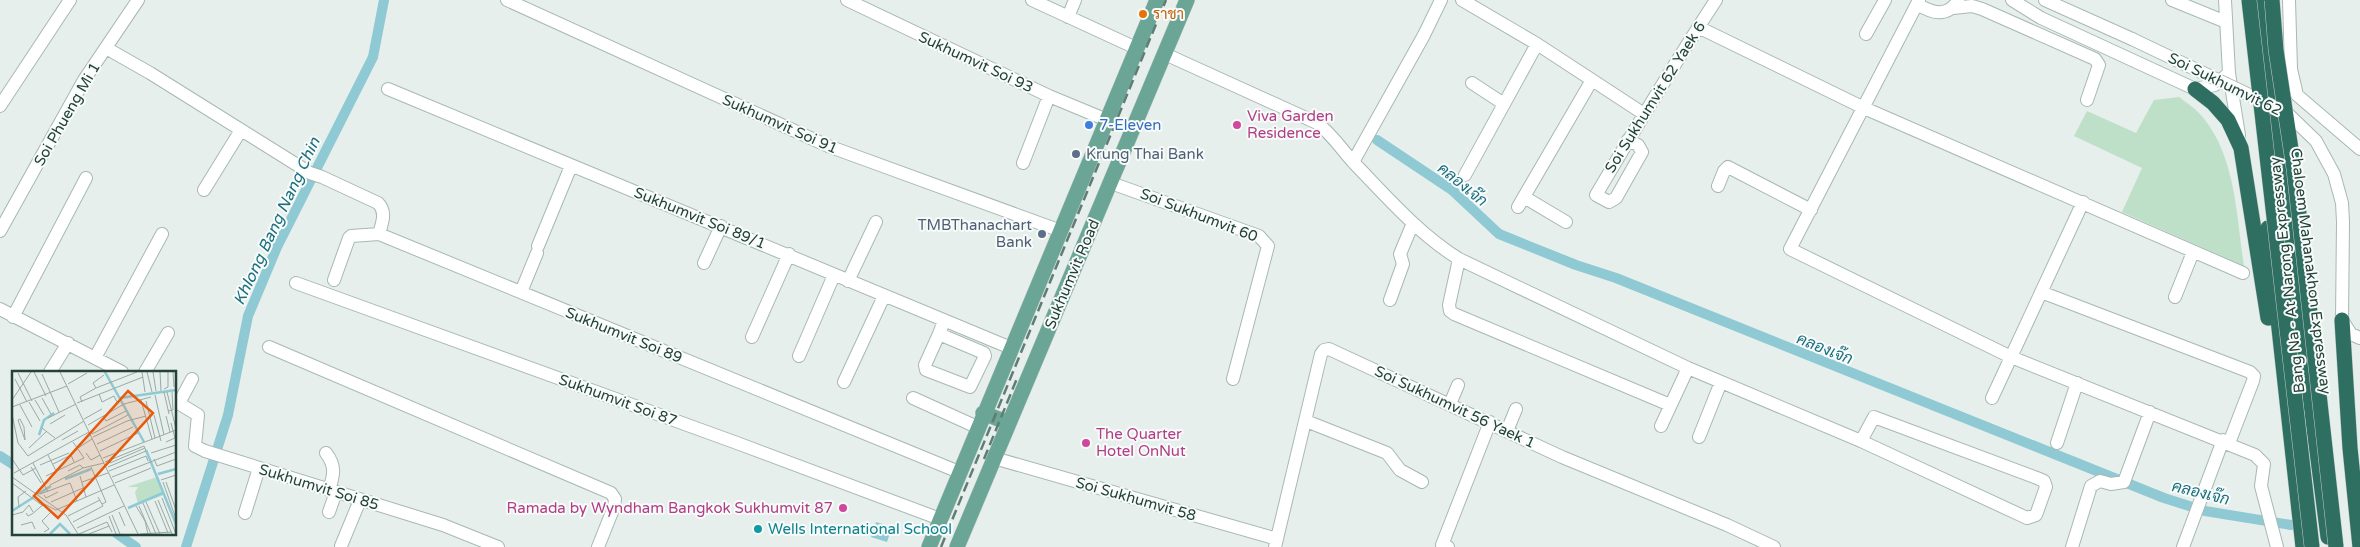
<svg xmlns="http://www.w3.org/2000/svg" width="2360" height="547" font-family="'Varela Round',Sarabun,sans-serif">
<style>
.green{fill:#bfe0c8}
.water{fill:#8ec9d4}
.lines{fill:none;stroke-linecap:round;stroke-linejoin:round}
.canal{stroke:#8ec9d4;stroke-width:10}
.minor-casing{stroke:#a8b8b2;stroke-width:14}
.major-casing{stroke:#c2cac8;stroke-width:16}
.highway-casing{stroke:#c2cac8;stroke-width:16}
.minor{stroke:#fff;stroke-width:12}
.major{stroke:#6aa596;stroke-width:15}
.highway{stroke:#2f6f62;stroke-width:15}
.rail{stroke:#5f7d75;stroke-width:2.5;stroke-dasharray:10 5;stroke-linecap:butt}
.minor-bridge-casing{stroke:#a8b8b2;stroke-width:14;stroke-linecap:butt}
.highway-bridge-casing{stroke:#c2cac8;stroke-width:16;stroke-linecap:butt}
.minor-bridge{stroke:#fff;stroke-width:12}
.highway-bridge{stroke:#2f6f62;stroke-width:15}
.food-dot{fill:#e8710a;stroke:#f7fbf9;stroke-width:2}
.shop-dot{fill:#3f7fe0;stroke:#f7fbf9;stroke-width:2}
.hotel-dot{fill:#d1479c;stroke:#f7fbf9;stroke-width:2}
.service-dot{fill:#5c6f8a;stroke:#f7fbf9;stroke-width:2}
.culture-dot{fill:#0f9aa8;stroke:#f7fbf9;stroke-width:2}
.labels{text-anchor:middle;stroke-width:4;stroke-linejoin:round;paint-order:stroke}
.food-label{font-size:15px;fill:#c56008;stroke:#f7fbf9;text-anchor:start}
.street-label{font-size:15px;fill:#24423a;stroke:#f7fbf9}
.hotel-label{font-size:15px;fill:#b23c85;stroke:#f7fbf9;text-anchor:start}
.shop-label{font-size:15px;fill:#366cbe;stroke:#f7fbf9;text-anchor:start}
.service-label{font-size:15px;fill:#4e5e75;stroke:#f7fbf9;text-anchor:start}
.culture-label{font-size:15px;fill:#0d838f;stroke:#f7fbf9;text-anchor:start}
.water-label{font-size:16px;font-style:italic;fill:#1c6f80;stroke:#f7fbf9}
.inset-river{fill:none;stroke:#8ec9d4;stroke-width:2.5}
.inset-road{fill:none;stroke:#98aaa4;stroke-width:1}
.view{fill:#e8590c;fill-opacity:0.15;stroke:#e8590c;stroke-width:2.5}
.inset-edge{fill:none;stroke:#24423a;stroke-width:2.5}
</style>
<rect width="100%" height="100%" fill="#e6efeb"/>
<path class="green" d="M2179 97C2185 102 2192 106 2197 111 2236 150 2236 215 2244 266L2122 212 2142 168 2074 136 2087 111 2136 133 2154 100Z"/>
<path class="water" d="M876 522 892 527 887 542 871 537Z"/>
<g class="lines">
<path class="canal" d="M1377 140 1452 190 1499 234 1576 265 1616 278 2164 498 2205 511 2291 525
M0 456 14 465
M116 533 136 547
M186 547 228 415 248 316 277 247 373 57 384 0"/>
<defs>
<path id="minor" d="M507 0 828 146 1061 231
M847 0 1049 96 1107 120
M1032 0 1136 48
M1462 0 1537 44 1644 114
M1919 0 1790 249 2011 357 2255 455 2264 464 2261 486 2277 547
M2012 0 2041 18 2195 89 2215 85 2229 73
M2045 0 2132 39
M2172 0 2226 22
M2225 0 2229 73 2239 135
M2289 0 2291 69 2297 95 2360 149
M1917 4C1932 13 1946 18 1958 1
M1953 8 1972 6 1982 9 2095 59 2099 65 2087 100
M1068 17 1075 0
M1698 27 1864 108 2243 273
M1866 34 1885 0
M106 48 150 73 310 173 322 177 378 203C387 212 382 223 379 234L959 472
M1165 54 1317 123C1332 134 1342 150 1354 163 1387 197 1419 234 1459 259L1688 368 1861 441 2027 518 2036 515 2046 487 2044 481 2037 478 1874 417 1861 441
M1472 83 1504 104
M388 89 1011 348
M0 106 70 0
M1628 140 1638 145 1642 152 1616 198 1609 202 1596 195C1635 129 1674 64 1716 0
M1353 162 1424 35 1441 0
M1023 163 1049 96
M1465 175 1537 44
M1111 183 1259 236 1268 246 1233 379
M1718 186 1724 171 1728 167 1811 210
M204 190 241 130
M1524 197 1566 222
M1518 207 1592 80
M2343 222 2342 320 2351 334 2360 338
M0 231 84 80 138 0
M538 246 571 166
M1459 259 1449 305 1450 311 1454 314 1670 405
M704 263 721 226
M334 280 349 238 351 236 379 234
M848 281 876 222
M296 283 737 443 940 519
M521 292 537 253
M2041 292 2250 372 2254 376 2253 381 2229 443
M2175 297 2193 252
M1390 300 1403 264 1400 254 1413 223
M0 309 122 372
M13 317 86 178
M939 334 925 365 926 370 970 387 985 356 984 353 939 334 944 321
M752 337 789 254
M269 347 611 493 615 499 614 507 598 547
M799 356 834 275
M95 358 162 234
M50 372 68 343
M145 372 168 333
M844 382 884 296
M913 398 977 427
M1992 398 2083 202
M175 401 198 415 195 446 205 451 443 525 498 547
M179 403 192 379
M1450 404 1458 385
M1306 421 1387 453 1400 470 1422 482
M1661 426 1688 368
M1507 431 1516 409
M1699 437 1721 382
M2057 443 2077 383
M326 453C336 466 334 475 329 490
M994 458 1277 539
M329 512 336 492
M245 513 259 468
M341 546 360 500
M1275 547 1321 354 1324 350 1329 349 1562 457 1727 525 1774 547
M1448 547 1442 545 1490 422
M2072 547 2091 486 2100 481 2111 484 2124 482 2150 412
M2183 547 2223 440"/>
<path id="major" d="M983 413 1009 423
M929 547 1157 0
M957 547 1187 0"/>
<path id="highway" d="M2259 0 2328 537
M2195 89 2213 103 2228 120 2241 148 2268 318
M2268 228 2303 547
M2342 320 2350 448 2360 547"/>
</defs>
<use href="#minor" class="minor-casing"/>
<use href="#major" class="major-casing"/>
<use href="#highway" class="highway-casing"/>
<use href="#minor" class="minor"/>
<use href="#major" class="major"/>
<use href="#highway" class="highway"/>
<path class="rail" d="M984 459 1018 376
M941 547 1166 0"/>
<defs>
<path id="minor-bridge" d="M2132 39 2287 113 2316 141 2334 174 2342 203 2343 222"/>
<path id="highway-bridge" d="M2249 0 2312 547
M2272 0 2276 50 2294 169 2336 547"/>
</defs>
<use href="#minor-bridge" class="minor-bridge-casing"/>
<use href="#highway-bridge" class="highway-bridge-casing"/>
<use href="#minor-bridge" class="minor-bridge"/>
<use href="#highway-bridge" class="highway-bridge"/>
</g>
<circle class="food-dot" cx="1143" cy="14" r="5"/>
<circle class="shop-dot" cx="1089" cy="125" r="5"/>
<g class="hotel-dot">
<circle cx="1237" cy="125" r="5"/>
<circle cx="1086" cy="443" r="5"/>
<circle cx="843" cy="508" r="5"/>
</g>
<g class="service-dot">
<circle cx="1076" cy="154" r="5"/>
<circle cx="1042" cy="234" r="5"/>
</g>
<circle class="culture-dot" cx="758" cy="529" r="5"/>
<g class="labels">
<g class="food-label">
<text x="1153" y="19">ราชา</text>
</g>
<g class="street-label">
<text transform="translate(976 62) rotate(25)" y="5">Sukhumvit Soi 93</text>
<text transform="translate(2225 84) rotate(26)" y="5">Soi Sukhumvit 62</text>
<text transform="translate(1655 97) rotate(-58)" y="5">Soi Sukhumvit 62 Yaek 6</text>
<text transform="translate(67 114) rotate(-60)" y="5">Soi Phueng Mi 1</text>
<text transform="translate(780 124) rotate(24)" y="5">Sukhumvit Soi 91</text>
<text transform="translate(1199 215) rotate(21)" y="5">Soi Sukhumvit 60</text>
<text transform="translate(700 218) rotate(22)" y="5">Sukhumvit Soi 89/1</text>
<text transform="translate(2311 271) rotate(83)" y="5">Chaloem Mahanakhon Expressway</text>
<text transform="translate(1072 274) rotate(-67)" y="5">Sukhumvit Road</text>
<text transform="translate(2287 275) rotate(-96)" y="5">Bang Na - At Narong Expressway</text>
<text transform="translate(624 335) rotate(22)" y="5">Sukhumvit Soi 89</text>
<text transform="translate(618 400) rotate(20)" y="5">Sukhumvit Soi 87</text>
<text transform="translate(1455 407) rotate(25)" y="5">Soi Sukhumvit 56 Yaek 1</text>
<text transform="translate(319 487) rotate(17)" y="5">Sukhumvit Soi 85</text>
<text transform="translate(1136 499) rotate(16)" y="5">Soi Sukhumvit 58</text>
</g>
<g class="hotel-label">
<text x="1247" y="121">Viva Garden<tspan x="1247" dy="17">Residence</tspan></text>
<text x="1096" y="439">The Quarter<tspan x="1096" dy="17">Hotel OnNut</tspan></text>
<text x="833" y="513" text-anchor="end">Ramada by Wyndham Bangkok Sukhumvit 87</text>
</g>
<g class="shop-label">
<text x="1099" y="130">7-Eleven</text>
</g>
<g class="service-label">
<text x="1086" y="159">Krung Thai Bank</text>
<text x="1032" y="230" text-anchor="end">TMBThanachart<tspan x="1032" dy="17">Bank</tspan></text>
</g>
<g class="culture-label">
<text x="768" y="534">Wells International School</text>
</g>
<g class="water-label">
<text transform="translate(1463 184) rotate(39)" y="6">คลองเจ๊ก</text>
<text transform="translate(276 221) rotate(-65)" y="6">Khlong Bang Nang Chin</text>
<text transform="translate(1825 348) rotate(22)" y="6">คลองเจ๊ก</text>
<text transform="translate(2201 492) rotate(14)" y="6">คลองเจ๊ก</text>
</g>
</g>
<g transform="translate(12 371)">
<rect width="164" height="164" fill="#e6efeb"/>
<path d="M145 106 152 124 126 133 123 121 126 116H115Z" fill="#bfe0c8"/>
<path class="inset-river" d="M93 1 132 71M108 27 164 19M27 64 32 49 42 42M134 79 164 153M146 103 164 98M53 108 79 98M26 123 39 115M116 137 151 122M0 140 22 126M38 163 48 153 58 163"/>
<path class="inset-road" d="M22 1 34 25M48 1 126 163M130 1 133 21M135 1 140 21M141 1 144 20M148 1 149 20M161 1 162 16M6 2 20 30M30 3 47 41M3 8 15 31M56 13 75 2M84 17 81 12 92 4M152 18 156 16V1M152 21 157 43M155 21 164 58M87 23 90 31 102 25 105 31M143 24 152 64M30 27 39 43M0 29 19 1M23 29 32 44M129 29 140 68M134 30 143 67M17 31 28 50M70 31 68 26 84 17 125 1M65 32 131 6M8 34 20 56M0 36 55 15M156 40 161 39 160 21M0 43 6 72 16 85 19 83M142 44 149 70M91 45 94 50 114 40M154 45 158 61M36 47 64 33M8 48 12 56 13 69 6 49ZM72 48 90 38M38 53 53 44M76 54 112 33 139 26M30 57 43 67M80 63 116 44M81 66 115 50 134 45M50 69 66 60M154 71 163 67 159 52M85 73 121 56M17 77 35 60M66 77 80 68M88 80 126 62M74 82 79 89 88 84M139 82 164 74M19 83 72 50M36 84 44 100M91 87 164 59M0 88 11 104 24 97M142 88 145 95 164 88M97 89 98 92 133 77M93 91 132 75 134 80 96 96M21 92 36 121M41 93 59 84 62 91M28 94 57 82M19 96 29 112M79 96 94 131 90 133M56 100 68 94 71 97M97 100 134 85 136 90M2 102 77 61M34 105 72 87 61 71M68 105 74 126M0 106 54 144 66 163M100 106 164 81M149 109 164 104M70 111 96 102M151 111 164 148M154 111 164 139M0 112 31 135M103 112 139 97M38 114 71 97 92 92M28 123 58 112 65 130M32 124 34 127 46 121M150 127 164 163M146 129 160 163M143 130 156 162M39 131 71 117M134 131 148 163M131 132 144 163M124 135 133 150 136 163M127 135 139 163M7 136 6 126 14 120M107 141 113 155M14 142 16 145 20 143 32 133 44 139 102 114M0 144 11 141 17 134 21 141M100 144 108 163M56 145 88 129M97 145 104 163M61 151 91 135 86 126M9 154 20 151 23 158M65 157 112 135M32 161 37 158 30 150 39 141M67 163 95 151 100 161M77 163 97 155M128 163 160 161"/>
<path class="view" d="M116 20 141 42 46 147 22 125Z"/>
<rect width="164" height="164" class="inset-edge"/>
</g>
</svg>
